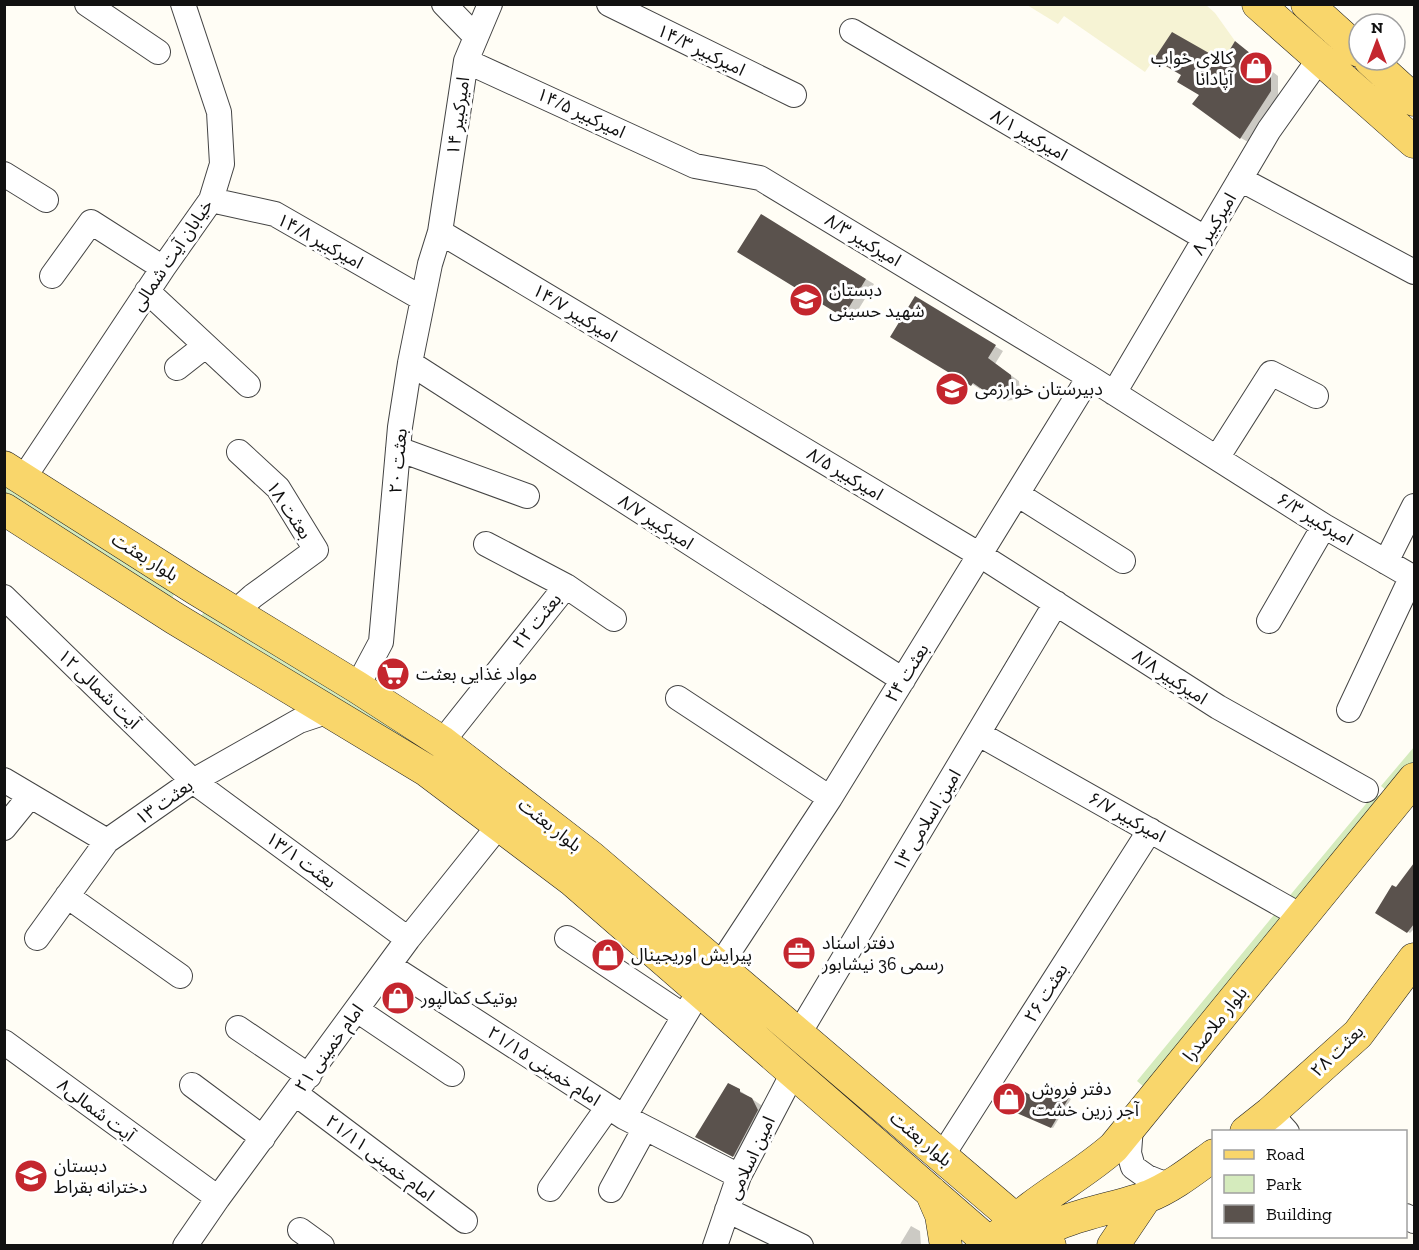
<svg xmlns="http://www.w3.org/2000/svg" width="1419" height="1250" font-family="'Zilla Slab','Noto Sans Arabic',serif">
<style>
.farmland{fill:#f6f3d4}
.green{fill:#d5ebbd}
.shadow{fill:#0003}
.building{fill:#5a524d}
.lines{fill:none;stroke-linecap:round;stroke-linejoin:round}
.minor-casing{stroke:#444;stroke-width:26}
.major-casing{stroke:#222;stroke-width:33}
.minor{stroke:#fff;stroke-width:24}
.major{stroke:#f9d66b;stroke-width:32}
.labels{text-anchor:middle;stroke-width:6;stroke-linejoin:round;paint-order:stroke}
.street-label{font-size:18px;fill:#111;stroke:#fff}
.poi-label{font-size:18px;fill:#111;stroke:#fff;text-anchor:start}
</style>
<rect width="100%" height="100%" fill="#fffdf5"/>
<path class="farmland" d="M1027 5H1206L1215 13 1235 41 1223 61 1172 33 1145 72 1064 16 1058 24Z"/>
<path class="green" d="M4 486 175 593 170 601 5 498Z
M206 608 465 771 570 854 200 618Z
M1414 747V761L1388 792 1381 786Z
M1375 793 1382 799 1294 905 1287 899Z
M1278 910 1285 916 1144 1087 1137 1081Z"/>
<path class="shadow" d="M1236 43 1278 76V96L1248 142 1241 138 1183 74 1223 63Z
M762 216 874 284 852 320 739 251Z
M915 299 1003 351 995 364 1019 381 1020 391 1013 400 1003 401 981 387 980 389 972 384Z
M1411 870 1414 872V929L1410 933 1377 913Z
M1052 1087 1071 1099 1053 1128 998 1104H1042Z
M739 1090 761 1105 765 1115 742 1160 705 1142Z
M911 1226 920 1231 921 1246H899Z"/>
<path class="building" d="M1172 32 1223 61 1235 41 1271 70V91L1240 139 1192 104 1199 95 1177 82 1181 75 1154 59Z
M761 214 866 279 843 317 737 252Z
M915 296 996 345 988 358 1011 375 1012 387 1005 396 993 397 973 383 971 386 890 337Z
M1414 863V924L1407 933 1375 913 1392 885 1396 887Z
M728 1083 740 1089V1092L752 1098 758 1110 733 1157 695 1137Z
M1010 1083 1042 1102 1052 1085 1070 1096 1051 1128 996 1104Z"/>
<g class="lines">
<defs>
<path id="minor" d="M87 4 158 52
M444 4 476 37
M609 4 794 95
M852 31 1205 238
M466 61 695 166 760 178 1089 377 1324 526 1414 578
M4 174 46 200
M1240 179 1414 272
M211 200 275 214 423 299
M440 232 980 555 1218 707 1366 790
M52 276 91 222 163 268
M147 291 248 385
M410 363 903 680
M177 368 205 346
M1114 393 1269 130 1320 58
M398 449 527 496
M1217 458 1271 373 1316 396
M23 479 163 268 211 200 222 164 219 112 183 4
M1017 494 1123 561
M486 544 566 586 614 619
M1386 562 1414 506
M4 597 193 781 408 939
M235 612 253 596 316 550 278 488 239 452
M1269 621 1324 526
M357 687 381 642 400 427 410 363 430 264 440 232 466 61 490 4
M678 698 830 798
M1349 710 1412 576
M979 734 1303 917
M442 742 566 586
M4 780 107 841
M4 828 30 796
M67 896 180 976
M37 938 107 841 193 781 299 721 329 711
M567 938 684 1016
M390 966 624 1117 739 1176
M719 967 830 798 1089 377
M357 1010 452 1074
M238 1028 309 1076
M798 1035 1056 603
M4 1042 218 1198
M192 1085 263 1138
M296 1094 465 1221
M1270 1113 1287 1132
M624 1117 700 990
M1131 1126 1129 1153 1133 1167 1147 1177 1162 1183 1177 1182
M942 1156 1150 830
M550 1189 608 1107
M611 1190 645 1128
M727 1210 801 1246
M1406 1216 1414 1221
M300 1230 322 1246
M185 1246 218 1198 408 939 500 824
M715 1246 739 1176 793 1073"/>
<path id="major" d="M1258 4 1414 142
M1307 4 1359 51
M1370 60 1414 100
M4 467 196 589 357 687 442 742 591 857 1015 1219 1050 1246
M4 509 174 618 426 770 572 880 993 1246
M1246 1132 1270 1113 1358 1034 1414 959
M931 1192 941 1215 946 1246
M1001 1234C1034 1199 1078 1179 1114 1147L1414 779
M1024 1246C1053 1216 1109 1211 1147 1197 1172 1187 1192 1171 1214 1155
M1113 1246 1146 1197"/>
</defs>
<use href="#minor" class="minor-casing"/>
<use href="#major" class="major-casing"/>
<use href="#minor" class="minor"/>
<use href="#major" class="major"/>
</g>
<defs>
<symbol id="shop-disc" viewBox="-11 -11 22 22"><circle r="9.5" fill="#c4262e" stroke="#fff"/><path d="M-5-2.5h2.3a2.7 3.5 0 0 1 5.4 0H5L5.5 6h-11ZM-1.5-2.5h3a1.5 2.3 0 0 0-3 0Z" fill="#fff"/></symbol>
<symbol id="school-disc" viewBox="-11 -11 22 22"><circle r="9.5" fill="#c4262e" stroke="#fff"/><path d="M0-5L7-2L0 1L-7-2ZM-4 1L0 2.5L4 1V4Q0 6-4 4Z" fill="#fff"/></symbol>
<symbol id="supermarket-disc" viewBox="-11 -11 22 22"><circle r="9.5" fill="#c4262e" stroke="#fff"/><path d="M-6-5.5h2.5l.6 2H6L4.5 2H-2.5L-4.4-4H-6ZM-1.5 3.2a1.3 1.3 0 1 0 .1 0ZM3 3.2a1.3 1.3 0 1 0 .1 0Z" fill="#fff"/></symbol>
<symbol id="office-disc" viewBox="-11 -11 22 22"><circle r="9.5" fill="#c4262e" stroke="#fff"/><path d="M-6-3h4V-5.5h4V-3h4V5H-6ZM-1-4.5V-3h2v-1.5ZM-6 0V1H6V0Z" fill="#fff"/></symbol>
</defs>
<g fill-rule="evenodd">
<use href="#shop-disc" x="1237" y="49" width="38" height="38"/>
<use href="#school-disc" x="787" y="281" width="38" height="38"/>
<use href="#school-disc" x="933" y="370" width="38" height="38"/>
<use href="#supermarket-disc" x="374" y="655" width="38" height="38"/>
<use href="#office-disc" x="780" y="934" width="38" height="38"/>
<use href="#shop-disc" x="589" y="936" width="38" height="38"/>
<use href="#shop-disc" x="379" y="979" width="38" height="38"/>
<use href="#shop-disc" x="990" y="1080" width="38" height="38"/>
<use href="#school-disc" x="12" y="1157" width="38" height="38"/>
</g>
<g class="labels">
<g class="street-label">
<text transform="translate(701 50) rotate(26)" y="6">امیرکبیر ۱۴/۳</text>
<text transform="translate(581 113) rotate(25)" y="6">امیرکبیر ۱۴/۵</text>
<text transform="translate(458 116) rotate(-82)" y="6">امیرکبیر ۱۴</text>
<text transform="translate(1029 135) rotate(30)" y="6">امیرکبیر ۸/۱</text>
<text transform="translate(1214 224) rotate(-59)" y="6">امیرکبیر ۸</text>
<text transform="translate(863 240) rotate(31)" y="6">امیرکبیر ۸/۳</text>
<text transform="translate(320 241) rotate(29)" y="6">امیرکبیر ۱۴/۸</text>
<text transform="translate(172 255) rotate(-56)" y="6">خیابان آیت شمالی</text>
<text transform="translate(575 313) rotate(31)" y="6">امیرکبیر ۱۴/۷</text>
<text transform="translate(398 461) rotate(-85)" y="6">بعثت ۲۰</text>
<text transform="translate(845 474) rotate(31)" y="6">امیرکبیر ۸/۵</text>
<text transform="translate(289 510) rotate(56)" y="6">بعثت ۱۸</text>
<text transform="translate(1315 519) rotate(31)" y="6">امیرکبیر ۶/۳</text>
<text transform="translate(656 522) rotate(33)" y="6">امیرکبیر ۸/۷</text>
<text transform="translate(145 557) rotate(32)" y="6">بلوار بعثت</text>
<text transform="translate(537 621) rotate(-51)" y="6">بعثت ۲۲</text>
<text transform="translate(907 673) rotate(-58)" y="6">بعثت ۲۴</text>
<text transform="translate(1170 677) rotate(33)" y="6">امیرکبیر ۸/۸</text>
<text transform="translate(99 689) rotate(44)" y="6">آیت شمالی ۱۲</text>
<text transform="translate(164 802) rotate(-35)" y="6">بعثت ۱۳</text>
<text transform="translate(1127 817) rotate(29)" y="6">امیرکبیر ۶/۷</text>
<text transform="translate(927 820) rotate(-59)" y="6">امین اسلامی ۱۳</text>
<text transform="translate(550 825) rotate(38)" y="6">بلوار بعثت</text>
<text transform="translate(301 860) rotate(36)" y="6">بعثت ۱۳/۱</text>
<text transform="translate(1046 993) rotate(-58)" y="6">بعثت ۲۶</text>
<text transform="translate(1215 1024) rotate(-51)" y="6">بلوار ملاصدرا</text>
<text transform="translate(329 1048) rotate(-54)" y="6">امام خمینی ۲۱</text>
<text transform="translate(1337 1051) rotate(-44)" y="6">بعثت ۲۸</text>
<text transform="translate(544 1066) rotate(33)" y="6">امام خمینی ۲۱/۱۵</text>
<text transform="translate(96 1110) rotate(37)" y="6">آیت شمالی۸</text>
<text transform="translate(921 1139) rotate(40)" y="6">بلوار بعثت</text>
<text transform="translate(380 1158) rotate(37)" y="6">امام خمینی ۲۱/۱۱</text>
<text transform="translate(751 1158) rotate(-65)" y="6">امین اسلامی</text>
</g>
<g class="poi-label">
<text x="1233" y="64" text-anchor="end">کالای خواب<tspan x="1233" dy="21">آپادانا</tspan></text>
<text x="829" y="296">دبستان<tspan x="829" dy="21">شهید حسینی</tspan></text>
<text x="975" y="395">دبیرستان خوارزمی</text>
<text x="416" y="680">مواد غذایی بعثت</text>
<text x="822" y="949">دفتر اسناد<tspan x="822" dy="21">رسمی 36 نیشابور</tspan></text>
<text x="631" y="961">پیرایش اوریجینال</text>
<text x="421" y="1004">بوتیک کمالپور</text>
<text x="1032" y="1095">دفتر فروش<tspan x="1032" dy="21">آجر زرین خشت</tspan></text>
<text x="54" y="1172">دبستان<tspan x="54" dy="21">دخترانه بقراط</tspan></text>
</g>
</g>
<rect width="1419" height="1250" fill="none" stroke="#111111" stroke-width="12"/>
<rect x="1212" y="1130" width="195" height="108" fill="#ffffff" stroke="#a0a0a0" stroke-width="1.5"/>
<rect x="1224" y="1150" width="30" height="9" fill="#f9d66b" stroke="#a0a0a0" stroke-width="1.5"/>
<text x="1266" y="1160" font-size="18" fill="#111111">Road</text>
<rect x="1224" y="1175" width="30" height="18" fill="#d5ebbd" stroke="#a0a0a0" stroke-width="1.5"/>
<text x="1266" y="1190" font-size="18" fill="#111111">Park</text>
<rect x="1224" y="1205" width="30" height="18" fill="#5a524d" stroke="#a0a0a0" stroke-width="1.5"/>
<text x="1266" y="1220" font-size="18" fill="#111111">Building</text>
<g transform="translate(1377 42)"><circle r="28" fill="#ffffff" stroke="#a0a0a0" stroke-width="1.5"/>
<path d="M0-4.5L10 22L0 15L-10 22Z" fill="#c4262e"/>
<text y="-9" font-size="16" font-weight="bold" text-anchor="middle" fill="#111111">N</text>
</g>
</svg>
